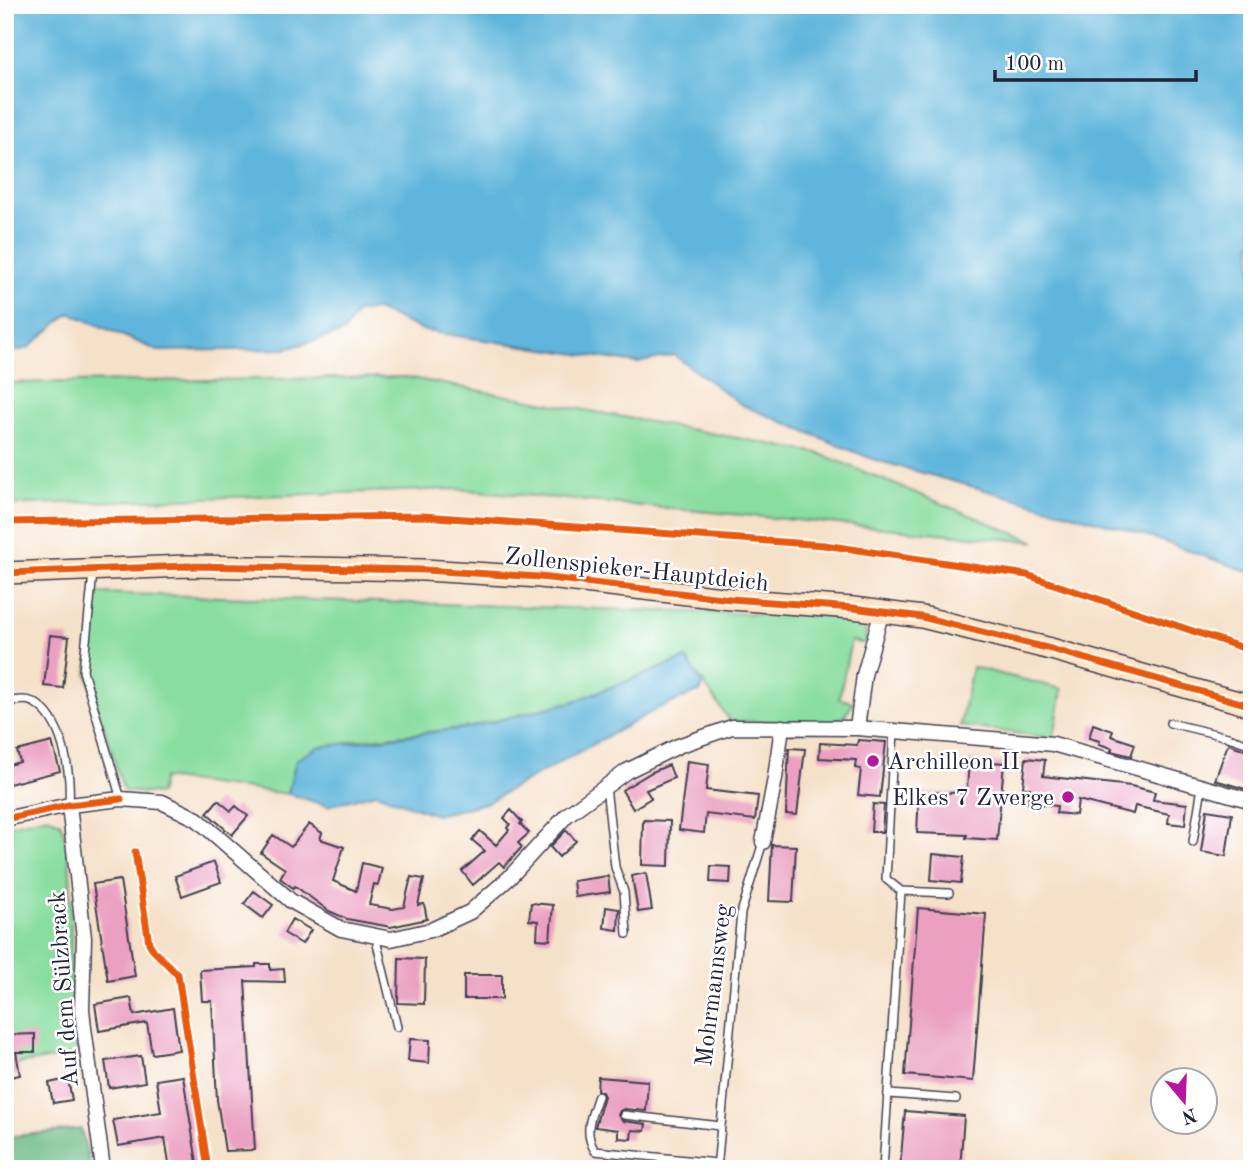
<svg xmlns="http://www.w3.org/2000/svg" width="1257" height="1174" font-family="'Old Standard TT',serif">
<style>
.green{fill:#88dd9f;stroke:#55806d;stroke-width:2}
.forest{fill:#6ebc86;stroke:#486f60;stroke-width:2}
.water{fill:#5eb5db;stroke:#406c8b;stroke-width:2}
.building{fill:#eba0c2}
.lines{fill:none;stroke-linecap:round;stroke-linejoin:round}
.lane-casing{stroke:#423e50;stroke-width:10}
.street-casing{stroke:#423e50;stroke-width:17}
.secondary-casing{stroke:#423e50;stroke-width:24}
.lane{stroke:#fff;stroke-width:7}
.street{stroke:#fff;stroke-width:14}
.secondary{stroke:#fee4c5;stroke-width:21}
.cycleway-casing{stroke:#fff;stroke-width:11}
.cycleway{stroke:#e8590c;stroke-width:7}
.poi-dot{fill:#b5179e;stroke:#fff;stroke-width:2.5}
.labels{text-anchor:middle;stroke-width:5;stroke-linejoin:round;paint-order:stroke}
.street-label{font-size:24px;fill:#22223b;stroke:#fff}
.poi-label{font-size:24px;fill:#22223b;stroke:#fff;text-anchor:start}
</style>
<rect width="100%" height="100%" fill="#fff"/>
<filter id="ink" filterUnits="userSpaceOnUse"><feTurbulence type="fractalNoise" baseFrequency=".0143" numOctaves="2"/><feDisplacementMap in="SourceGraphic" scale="14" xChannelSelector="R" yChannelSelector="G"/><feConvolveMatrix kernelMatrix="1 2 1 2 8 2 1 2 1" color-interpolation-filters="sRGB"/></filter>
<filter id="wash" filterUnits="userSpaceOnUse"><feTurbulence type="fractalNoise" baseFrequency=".00686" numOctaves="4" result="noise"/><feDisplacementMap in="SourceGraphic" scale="28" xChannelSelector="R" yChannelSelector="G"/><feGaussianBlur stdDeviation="1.57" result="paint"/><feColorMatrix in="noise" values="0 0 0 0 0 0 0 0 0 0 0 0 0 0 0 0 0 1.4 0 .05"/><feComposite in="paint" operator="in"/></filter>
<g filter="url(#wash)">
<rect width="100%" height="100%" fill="#f5e0c8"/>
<path class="green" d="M406 377 818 453 1036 542 457 489 5 505V383Z
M96 593 857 617 864 626 867 644 851 641 839 699 854 702 845 715 834 722 730 721 686 658 574 701 471 727 352 741 296 760 288 794 163 778 159 794 124 791 87 674Z
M972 667 1062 689 1054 738 960 726Z
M47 816 60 822C71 849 71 884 71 913 71 961 69 1007 78 1054L5 1066V826Z"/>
<path class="forest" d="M81 1129 91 1169H5V1137Z"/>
<path class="water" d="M5 5H1252V573L1133 531 872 459 742 405 674 355 637 363 425 331 377 310 357 312 343 333 285 349 158 351 70 313 28 348 5 354Z
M686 659 703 684 701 691 657 709 486 803 436 815 376 793 328 806 288 794 296 760 318 747 471 727 575 701Z"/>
<g id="blocks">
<path class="building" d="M50 635 69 637 63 688 44 686Z
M1093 724 1113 731 1111 736 1135 744 1131 756 1111 751 1112 748 1099 744 1100 741 1089 738Z
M858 740 886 742 880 797 858 795 861 769 855 768 856 760 819 758 820 743 857 745Z
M52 742 60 771 5 785V766L20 762 17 751Z
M1228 744 1252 752V791L1215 780Z
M789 748 805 749 797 815 786 814Z
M1026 758 1045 760 1043 776 1131 786 1155 792 1153 800 1187 804 1185 825 1168 823 1169 814 1135 806 1133 814 1078 800 1076 815 1056 813 1057 806 1028 803 1030 788H1023Z
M969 760 1004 763 997 840 966 838 967 835 917 833 919 792 961 793 962 790H967Z
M687 761 709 764 706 790 758 796 755 820 706 814 704 833 679 830Z
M669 765 674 778 646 790 651 798 633 809 622 790 652 772Z
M218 800 231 811 236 806 248 816 232 835 207 813Z
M873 804 884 805 882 832H871Z
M511 810 522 822 520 824 529 833 518 843 522 847 504 867 499 862 473 885 462 871 485 851 472 840 480 831 496 845 509 830 507 828 510 824 504 818Z
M1207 810 1232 814 1226 856 1201 852Z
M643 820 670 821 669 866 642 865Z
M309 824 322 833 320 839 344 847 333 881 356 891 362 863 382 868 378 885 374 884 369 905 393 909 404 907 411 877 424 879 418 905 424 904 427 919 391 927 347 919 329 911 295 886 293 888 280 878 285 869 261 853 273 835 291 847Z
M566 830 576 841 559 857 550 847Z
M772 845 796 846 793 902 769 901Z
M933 854 964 857 961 883 931 880Z
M214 862 221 882 182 896 175 876Z
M711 866 731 867 730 883 710 882Z
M646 873 652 910 638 912 632 876Z
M608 876 610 892 575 897 573 881Z
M120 880 135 976 108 981 93 884Z
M254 891 273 905 263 918 244 904Z
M531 903 553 905 550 940 537 939 538 921 529 920Z
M606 907 619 909 618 930 604 928Z
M918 908 986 914 973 1081 905 1075Z
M292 919 311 930 302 944 284 933Z
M399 958 425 959 424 1004 398 1003Z
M256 964H270V970L284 969 285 982 245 981 255 1150 225 1151 217 1100 212 1001H202L200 970 256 967Z
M464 975H502V999H464Z
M131 998 134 1015 173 1008 179 1050 152 1054 147 1023 99 1031 95 1004Z
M35 1034V1052H16L20 1075 10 1077 5 1035Z
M410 1039 430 1040 429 1063 408 1061Z
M141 1056 145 1082 109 1088 105 1061Z
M183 1076 198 1169H170L165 1138 118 1146 113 1120 161 1112 156 1080Z
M598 1077 648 1081 646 1111 624 1109 620 1111 618 1115 623 1121 646 1124 645 1131 632 1130 631 1139 618 1138V1130L595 1127 604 1096 602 1092 597 1090Z
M68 1079 72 1100 53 1103 49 1083Z
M905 1111 964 1116 960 1169H900Z"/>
</g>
</g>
<g filter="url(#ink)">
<use href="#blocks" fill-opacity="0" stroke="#423e50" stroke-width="2"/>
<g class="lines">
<defs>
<path id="lane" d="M93 573 83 671 121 799
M5 702C14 701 25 698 33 702 64 718 71 774 69 804
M1170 723 1228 737 1252 745
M894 731 886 879 901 891 949 893
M606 787 615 867 624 892 627 934
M1193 842 1202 787
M379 936 377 944 397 1027
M889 1094 956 1099
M598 1096C591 1116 583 1132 595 1151L717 1163
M624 1115 721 1126
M717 1169 741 913 763 842
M883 1169 901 891"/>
<path id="street" d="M857 728 864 675 882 611
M69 805 84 938 82 1009 84 1028 103 1169
M5 819 69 805 121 799 162 802 197 819 291 901 341 929 391 939 431 930 470 912 509 878 567 815 627 771 678 746 732 727 857 728 1053 744 1252 801
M763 842 775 778 782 727"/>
<path id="secondary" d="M5 573 187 566 424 570 540 577 731 599 853 608 922 617 1051 649 1252 706"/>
</defs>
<use href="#lane" class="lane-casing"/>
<use href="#street" class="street-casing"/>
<use href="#secondary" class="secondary-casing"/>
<use href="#lane" class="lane"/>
<use href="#street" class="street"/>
<use href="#secondary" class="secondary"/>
<defs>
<path id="cycleway" d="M5 522 423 516 824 545 1027 575 1252 651
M5 573 187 566 424 570 540 577 731 599 853 608 922 617 1051 649 1252 706
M5 819 69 805 121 799
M135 852 149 943 154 951 178 975 208 1169"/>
</defs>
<use href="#cycleway" class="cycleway-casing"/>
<use href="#cycleway" class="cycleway"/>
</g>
</g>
<g class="poi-dot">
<circle cx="873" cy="761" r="7"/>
<circle cx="1068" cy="797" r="7"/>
</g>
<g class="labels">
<g class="street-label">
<text transform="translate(637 569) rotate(6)" y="8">Zollenspieker-Hauptdeich</text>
<text transform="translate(713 985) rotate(-83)" y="8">Mohrmannsweg</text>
<text transform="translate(63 989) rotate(-94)" y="8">Auf dem Sülzbrack</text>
</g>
<g class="poi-label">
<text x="887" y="769">Archilleon II</text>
<text x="1054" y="805" text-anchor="end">Elkes 7 Zwerge</text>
</g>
</g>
<rect width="1257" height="1174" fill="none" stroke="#fff" stroke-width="28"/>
<g transform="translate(1184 1101) rotate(161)"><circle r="33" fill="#ffffff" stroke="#a7a7b1" stroke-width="2"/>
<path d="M0-5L12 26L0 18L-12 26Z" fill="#b5179e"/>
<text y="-10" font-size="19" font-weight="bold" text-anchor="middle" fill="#22223b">N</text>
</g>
<path d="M995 70v10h201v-10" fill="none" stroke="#22223b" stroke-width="3.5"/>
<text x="1005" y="70" font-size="21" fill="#22223b" stroke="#ffffff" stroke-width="5" paint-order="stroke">100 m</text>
</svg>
